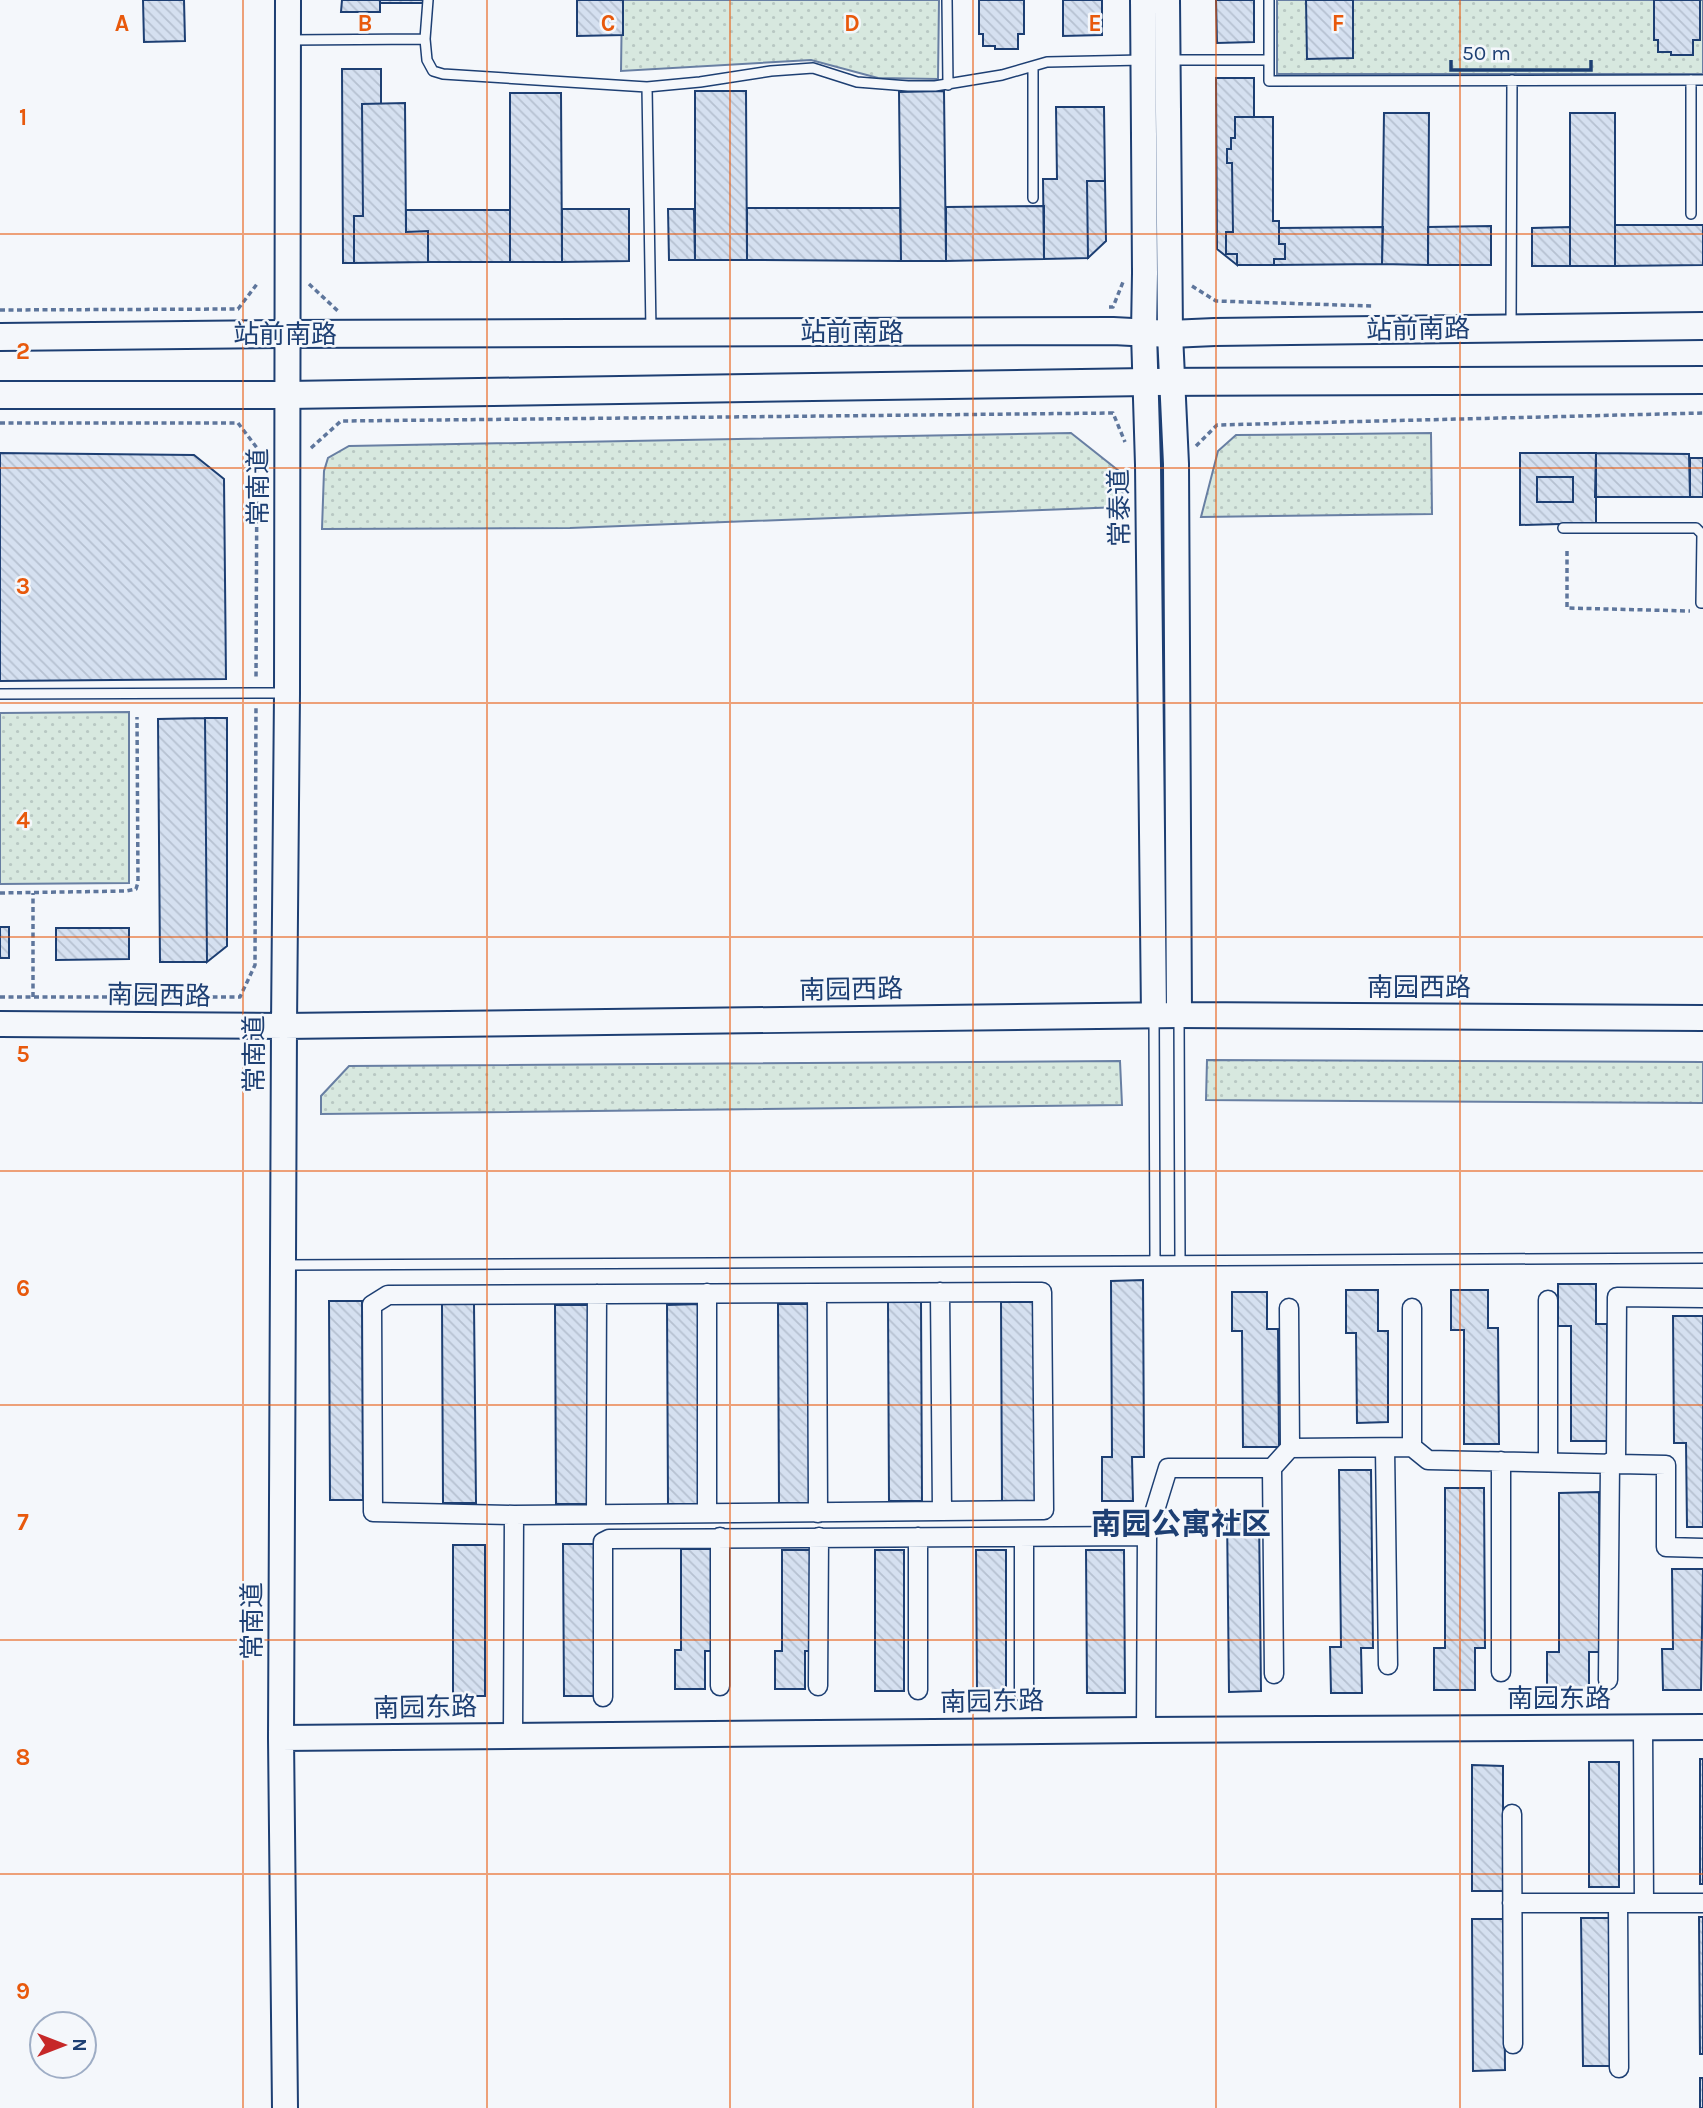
<svg xmlns="http://www.w3.org/2000/svg" width="1703" height="2108" font-family="Karla,'Noto Sans SC',sans-serif">
<style>
.park{fill:url(#park-dots);stroke:#687fa3;stroke-width:2}
.building{fill:url(#building-back-hatch);stroke:#1d3f73;stroke-width:2;fill-rule:evenodd}
.lines{fill:none;stroke-linecap:round;stroke-linejoin:round}
.lane-casing{stroke:#1d3f73;stroke-width:12}
.street-casing{stroke:#1d3f73;stroke-width:21}
.secondary-casing{stroke:#1d3f73;stroke-width:28}
.primary-casing{stroke:#1d3f73;stroke-width:30}
.path{stroke:#5e769c;stroke-width:3.5;stroke-dasharray:5 3.5;stroke-linecap:butt}
.lane{stroke:#f4f7fb;stroke-width:9}
.street{stroke:#f4f7fb;stroke-width:18}
.secondary{stroke:#f4f7fb;stroke-width:24}
.primary{stroke:#f4f7fb;stroke-width:26}
.grid{fill:none;stroke:#e8590c;stroke-width:2;stroke-opacity:0.55}
.labels{text-anchor:middle;stroke-width:5;stroke-linejoin:round;paint-order:stroke}
.street-label{font-size:26px;fill:#1d3f73;stroke:#f4f7fb}
.quarter-label{font-size:30px;font-weight:bold;fill:#1d3f73;stroke:#f4f7fb}
.grid-label{font-size:23px;text-anchor:middle;font-weight:bold;fill:#e8590c;stroke:#f4f7fb;stroke-width:5;stroke-linejoin:round;paint-order:stroke}
</style>
<defs>
<pattern id="park-dots" width="8" height="8" patternUnits="userSpaceOnUse" patternTransform="scale(1.75)"><rect width="8" height="8" fill="#d7e8df"/><path d="M2 2h.1M6 6h.1" fill="none" stroke="#b8c8c3" stroke-width="1.8" stroke-linecap="round"/></pattern>
<pattern id="building-back-hatch" width="6" height="6" patternUnits="userSpaceOnUse" patternTransform="scale(1.75)"><rect width="6" height="6" fill="#d5e0f0"/><path d="M-1 5l2 2M0 0l6 6M5-1l2 2" fill="none" stroke="#b6c1d1"/></pattern>
</defs>
<rect width="100%" height="100%" fill="#f4f7fb"/>
<path class="park" d="M622 0H939L938 79 878 78 811 60 621 71Z
M1277 0H1703V74H1277Z
M1071 433 1124 475 1121 507 570 528 322 529 324 471 328 458 349 446Z
M1431 433 1432 514 1201 517 1218 451 1236 435Z
M129 712V883L0 884V713Z
M1207 1060 1703 1062V1103L1206 1100Z
M1120 1061 1122 1105 321 1114V1096L349 1066Z"/>
<path class="building" d="M143 0H184L185 41 144 42Z
M342 0H380V12H341Z
M380 0H425V3H380Z
M577 0H623V35L577 36Z
M979 0H1024V34H1018V49H995V46H983V34H979Z
M1063 0H1102V35L1063 36Z
M1216 0H1254V42L1217 43Z
M1306 0H1353V58L1307 59Z
M1654 0H1700V40H1693V55H1671V52H1658V40H1654Z
M342 69H381V104H362L363 216H354V263H343Z
M1216 78H1254V117H1235V138H1231V149H1227V163H1232L1233 232H1226V254H1237V265L1217 249Z
M695 91H746L747 260H695Z
M944 91 946 261H901L899 92Z
M510 93H561L562 262H510Z
M405 103 406 232 428 231V262L354 263V216H363L362 104Z
M1056 107H1104L1105 181H1087L1088 258 1044 259 1043 179H1057Z
M1384 113H1429L1428 265 1382 264Z
M1570 113H1615V266H1570Z
M1235 117H1273V221H1279V244H1285V259H1274V265H1237V254H1226V232H1233L1232 163H1227V149H1231V138H1235Z
M1087 181H1105L1106 241 1088 258Z
M1044 206V259L946 261V207Z
M747 208H900L901 261 747 260Z
M562 209H629V261L562 262Z
M668 209H694L695 260H669Z
M406 210H510V262H428V231L406 232Z
M1615 225H1703V265L1615 266Z
M1491 226V265H1428V227Z
M1383 227 1382 264 1274 265V259H1285V244H1279V228Z
M1570 227V266H1532V228Z
M0 453 194 455 224 479 226 679 0 681Z
M1520 453H1596V523L1520 525ZM1537 477H1573V502H1537Z
M1596 453 1689 454 1690 497H1595Z
M1690 458H1703V497H1690Z
M1537 477H1573V502H1537Z
M205 718 207 962H160L158 719Z
M205 718H227V946L207 962Z
M0 927H9V958H0Z
M56 928H129V959L56 960Z
M1143 1280 1144 1457H1132L1133 1501H1102V1457H1112L1111 1281Z
M1558 1284H1596V1324H1607V1441H1571V1326H1558Z
M1346 1290H1378V1331H1388V1422L1357 1423 1356 1333H1346Z
M1451 1290H1488V1328H1498L1499 1444H1464V1330H1451Z
M1232 1292H1267V1329H1278L1279 1447H1243L1242 1331H1232Z
M329 1301H362L363 1500H330Z
M888 1302H921L922 1501H889Z
M1001 1302H1034L1035 1501H1002Z
M442 1304H474L476 1503H443Z
M700 1304 701 1504H668L667 1305Z
M778 1304H811L812 1503H779Z
M555 1305H588L589 1504H556Z
M1673 1316H1703V1527H1687L1686 1443H1674Z
M1339 1470H1371L1373 1648H1361L1362 1693H1331L1330 1647H1341Z
M1445 1488H1484L1485 1648H1475V1690H1434V1648H1445Z
M1599 1492 1600 1652H1589V1691H1547V1652H1559V1493Z
M1227 1514H1259L1261 1691 1229 1692Z
M563 1544H595L596 1696H564Z
M453 1545H485V1696H453Z
M681 1549H711V1651H705V1689H675V1650H681Z
M782 1550H811V1651H805V1689H775V1651H782Z
M875 1550H904V1691H875Z
M976 1550H1006V1692H977Z
M1086 1550H1124L1125 1693H1087Z
M1672 1569H1703L1701 1690H1663L1662 1649H1673Z
M1700 1759H1703V1884H1700Z
M1589 1762H1619V1887H1589Z
M1472 1765 1503 1766V1891H1472Z
M1699 1917H1703V2054H1700Z
M1581 1918H1613L1614 2066H1583Z
M1472 1919H1504L1505 2070 1473 2071Z
M1700 2078H1703V2108H1700Z"/>
<g class="lines">
<defs>
<path id="lane" d="M947 0 948 85
M1269 0V81L1703 80
M425 39 428 0
M289 40 425 39 427 60 433 71 443 74 647 87 700 82 771 71 813 68 857 82 908 86H935L1002 75 1047 62 1143 60
M1171 60H1269
M1033 67V198
M647 87 651 331
M1691 214V80
M1511 327 1512 80
M1563 528H1696L1702 534 1701 603H1703
M0 694 285 693
M1154 1017 1155 1261
M1179 1017 1180 1260
M285 1265 1703 1258"/>
<path id="street" d="M940 1292 942 1511
M707 1293V1513
M817 1293 818 1513
M1548 1300V1462
M1289 1308 1290 1448
M1412 1308V1447L1428 1460 1666 1465V1547L1703 1548
M1385 1448 1388 1665
M1501 1461V1672
M1616 1463 1617 1297 1703 1298
M1272 1468 1274 1674
M596 1514 597 1294
M720 1537V1686
M918 1537V1690
M1024 1537V1693
M1608 1680 1610 1462
M818 1686 819 1537
M603 1697V1542L609 1539 1147 1536 1168 1468H1272L1290 1448 1412 1447
M1643 1728 1644 1903
M1146 1730 1147 1536
M513 1735 514 1515 1044 1510 1042 1292 388 1295 372 1305 373 1512 514 1515
M1512 1814 1513 2044
M1512 1903H1703
M1618 1903 1619 2068"/>
<path id="secondary" d="M1143 0 1145 273 1144 333 1148 465 1154 1016
M1167 0 1170 334 1176 464 1179 1015
M0 1024 284 1026 1179 1015 1703 1018
M281 1738 1146 1730 1703 1727
M285 2108 281 1738 284 1026 287 693 288 0"/>
<path id="primary" d="M0 337 282 334 1113 331 1170 334 1215 332 1703 326
M0 395H287L1146 382 1703 380"/>
</defs>
<use href="#lane" class="lane-casing"/>
<use href="#street" class="street-casing"/>
<use href="#secondary" class="secondary-casing"/>
<use href="#primary" class="primary-casing"/>
<path class="path" d="M309 284 339 312
M1192 286 1216 301 1372 306
M1109 307H1113L1123 282
M0 310 238 309 257 284
M0 423H238L257 448 256 680
M1196 446 1217 425 1703 413
M311 448 341 421 1113 413 1125 442
M1567 551V608L1690 611
M0 893 126 891 136 889 138 882 137 717
M0 997H240L255 965 256 705
M33 997V893"/>
<use href="#lane" class="lane"/>
<use href="#street" class="street"/>
<use href="#secondary" class="secondary"/>
<use href="#primary" class="primary"/>
</g>
<path class="grid" d="M243 0V2108M487 0V2108M730 0V2108M973 0V2108M1216 0V2108M1460 0V2108M0 234H1703M0 468H1703M0 703H1703M0 937H1703M0 1171H1703M0 1405H1703M0 1640H1703M0 1874H1703"/>
<g class="labels">
<g class="street-label">
<text transform="translate(1418 329) rotate(-1)" y="9">站前南路</text>
<text x="852" y="341">站前南路</text>
<text x="285" y="343">站前南路</text>
<text transform="translate(258 487) rotate(-90)" y="9">常南道</text>
<text transform="translate(1119 508) rotate(-91)" y="9">常泰道</text>
<text x="1419" y="996">南园西路</text>
<text transform="translate(851 989) rotate(-1)" y="9">南园西路</text>
<text transform="translate(159 995) rotate(1)" y="9">南园西路</text>
<text transform="translate(254 1054) rotate(-90)" y="9">常南道</text>
<text transform="translate(252 1621) rotate(-90)" y="9">常南道</text>
<text x="1559" y="1707">南园东路</text>
<text transform="translate(992 1701) rotate(-1)" y="9">南园东路</text>
<text transform="translate(425 1707) rotate(-1)" y="9">南园东路</text>
</g>
<g class="quarter-label">
<text x="1181" y="1534">南园公寓社区</text>
</g>
</g>
<g class="grid-label">
<text x="122" y="31">A</text>
<text x="365" y="31">B</text>
<text x="608" y="31">C</text>
<text x="852" y="31">D</text>
<text x="1095" y="31">E</text>
<text x="1338" y="31">F</text>
<text x="23" y="125">1</text>
<text x="23" y="359">2</text>
<text x="23" y="594">3</text>
<text x="23" y="828">4</text>
<text x="23" y="1062">5</text>
<text x="23" y="1296">6</text>
<text x="23" y="1530">7</text>
<text x="23" y="1765">8</text>
<text x="23" y="1999">9</text>
</g>
<g transform="translate(63 2045) rotate(90)"><circle r="33" fill="#f4f7fb" stroke="#9eadc5" stroke-width="2"/>
<path d="M0-5L12 26L0 18L-12 26Z" fill="#c62828"/>
<text y="-10" font-size="19" font-weight="bold" text-anchor="middle" fill="#1d3f73">N</text>
</g>
<path d="M1451 60v10h140v-10" fill="none" stroke="#1d3f73" stroke-width="3.5"/>
<text x="1462" y="60" font-size="21" fill="#1d3f73" stroke="#f4f7fb" stroke-width="5" paint-order="stroke">50 m</text>
</svg>
